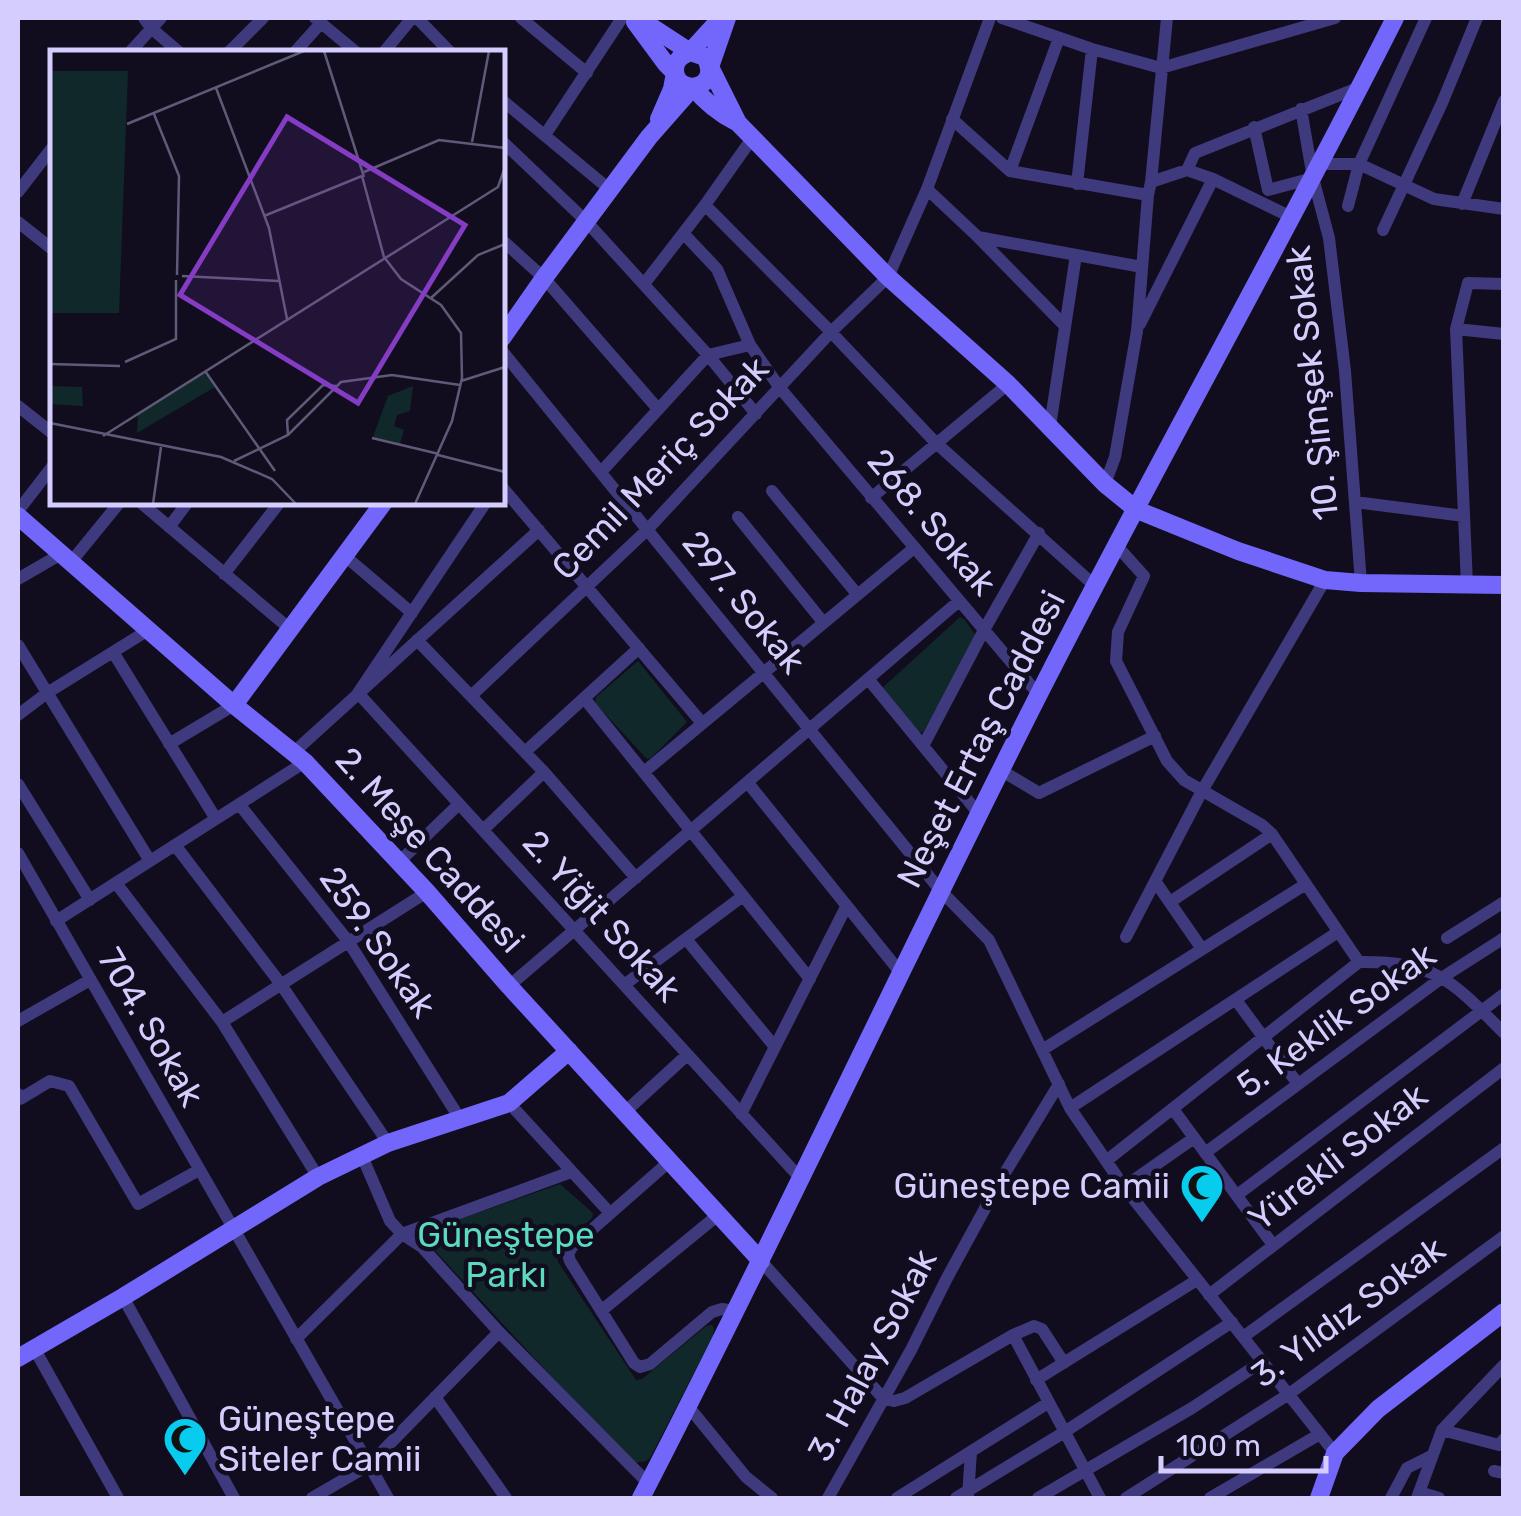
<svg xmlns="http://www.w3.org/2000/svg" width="1521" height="1516" font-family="Rubik,sans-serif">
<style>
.green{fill:#102829}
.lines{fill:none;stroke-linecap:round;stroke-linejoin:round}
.street{stroke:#3f3a7d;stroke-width:12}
.secondary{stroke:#7267fa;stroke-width:18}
.labels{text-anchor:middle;stroke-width:9;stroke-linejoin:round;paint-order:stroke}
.street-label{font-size:35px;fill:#d5cdfd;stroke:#110d1f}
.poi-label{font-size:35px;fill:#d5cdfd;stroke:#110d1f;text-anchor:end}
.park-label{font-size:35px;fill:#5cdac1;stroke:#110d1f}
.inset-road{fill:none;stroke:#5f5a78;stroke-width:2.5}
.view{fill:#843cc5;fill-opacity:0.15;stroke:#843cc5;stroke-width:5}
.inset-edge{fill:none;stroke:#d5cdfd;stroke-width:5}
</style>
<rect width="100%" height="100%" fill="#110d1f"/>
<path class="green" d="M960 617 965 620 976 636 923 732 916 733 880 690Z
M638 661 687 722 651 758 647 759 595 703 596 697Z
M560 1184 593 1213 592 1218 556 1251 558 1262 636 1380 642 1379 706 1326 712 1325 714 1328 713 1336 650 1458 646 1461 633 1463 626 1457 427 1242 426 1236 432 1229Z"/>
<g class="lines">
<path class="street" d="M144 18 151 28 179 52
M315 18 356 52
M417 18 450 52
M521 18 587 73
M1002 18 1092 49 1161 68 1335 18
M130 52 161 18
M229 52 263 18
M295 52 321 23
M384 52 412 18
M502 100 609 189
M1301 109 1313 178 1329 238 1345 371 1361 583
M952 119 1010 171 1148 195
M1254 127 1268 190 1313 178
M545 135 622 18
M502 141 586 221 708 355 756 414
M1321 164H1359L1434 199 1504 209
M1187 170 1195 153 1360 87
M1010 171 1059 38
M1151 182 1187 170 1213 179 1291 217
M1077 184 1092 49
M927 189 978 237 1065 326
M18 192 52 148
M1462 204 1504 101
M705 205 831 332 935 442 1095 586
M1348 206 1359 164 1426 18
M18 222 52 249
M1383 230 1442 103 1477 18
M683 233 717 269 750 345 780 388 1039 695
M978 237 1142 267
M502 240 544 278 658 409
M644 284 705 205 753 137
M1140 324 1213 179
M1456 329 1504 334
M502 351 940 890 989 940 1070 1108 1124 1187 1335 1453
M18 406 52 433
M1050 426 1076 255
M601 472 708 355 750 345
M1105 484 1115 457 1137 331 1148 195 1151 182 1167 18
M502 487 702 723
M772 491 857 594
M871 498 1008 384
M140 502 290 629
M486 502 358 693 801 1179
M1355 502 1464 516
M18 511 52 467
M738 517 823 622
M169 527 188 502
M1117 546 1144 576 1118 632 1116 661 1167 761 1184 780 1262 825 1272 834 1359 962C1436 961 1452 981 1504 1033
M345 556 412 613
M71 562 120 502
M224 574 280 502
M18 579 61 554
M1467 585 1456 329 1468 283 1504 284
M417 640 544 772 636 878
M18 645 150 861
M113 652 216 819
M869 680 979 814
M471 696 647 530 831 332 888 277 927 189 990 18
M584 698 810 979
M18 715 47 693 150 629
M169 744 234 705
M923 746 984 630 1039 533
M294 752 539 530
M525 752 639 648
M1002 771 1039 793 1155 736
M644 772 914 548
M748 783 900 972
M18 784 90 900
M239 804 348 941 460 1119
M483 830 544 772
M175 845 280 983 388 1143
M18 853 388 1498
M399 862 459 804
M1155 881 1202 949
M116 883 222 1022 318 1177
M1170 902 1272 834
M56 921 305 762
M1126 937 1202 791 1325 580
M1447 938 1504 902
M686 939 775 1047
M624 985 743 896
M509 986 959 601
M1236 1000 1298 1084
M18 1021 90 980
M222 1022 427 892
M1042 1050 1306 884
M18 1094 20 1099 50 1081 69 1086 138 1204 199 1170
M509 1103 610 1213
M1070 1108 1338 932
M1173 1109 1273 1245
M626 1111 687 1055
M741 1114 846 907
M1205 1153 1443 977 1504 938
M362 1156 390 1221 402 1234 422 1247 499 1332 649 1484
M670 1161 572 1247 568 1254 570 1261 634 1363 640 1367 650 1364 712 1312 722 1309 734 1311
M1106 1161 1359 962
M1124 1187 1194 1138
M1237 1195 1504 994
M761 1261 883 1398 894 1401 905 1398 1013 1335 1034 1326 1042 1329 1064 1363
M1209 1295 1504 1068
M123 1297 234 1498
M601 1311 718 1215
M1013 1335 1100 1498
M1243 1337 1504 1148
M296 1339 402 1234 571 1172
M34 1348 118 1498
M1036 1380 1197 1280
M435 1397 506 1498
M688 1406 746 1477 772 1498
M1442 1430 1499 1445 1504 1439
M1494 1471 1504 1473
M1419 1492 1439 1498
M968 1496 971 1452
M312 1498 369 1465 499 1332
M828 1498 911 1350 947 1278 1000 1181 1059 1084
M897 1498 1048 1403
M956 1498 1063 1433 1232 1322
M1038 1498 1192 1408 1263 1361
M1126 1498 1289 1394 1504 1236
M1210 1498 1320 1434
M1391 1498 1407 1468 1431 1456
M1417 1498 1442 1430 1504 1365"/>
<path class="secondary" d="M638 18 690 52 705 57C723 90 676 97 675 70 675 59 682 56 690 52L721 18
M727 18 710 67 738 123 888 277 1008 384 1105 484 1137 510 1238 551 1325 580 1361 583 1504 585
M635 22 666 64 675 73 672 89 659 119
M502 338 544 278 649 137 693 87C706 103 720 114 738 123
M18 516 234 705 305 762 427 892 509 986 761 1261
M234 705 384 502
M18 1358 123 1297 318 1177 388 1143 509 1103 569 1051
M641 1498C779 1231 905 958 1041 690 1156 464 1281 244 1395 18
M1319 1498 1335 1453 1378 1409 1504 1312"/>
</g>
<defs>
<symbol id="mosque-pin" viewBox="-11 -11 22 30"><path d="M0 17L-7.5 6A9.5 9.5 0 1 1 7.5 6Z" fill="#08ccee" stroke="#110d1f"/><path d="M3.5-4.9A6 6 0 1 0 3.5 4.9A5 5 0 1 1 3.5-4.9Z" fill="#111"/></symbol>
</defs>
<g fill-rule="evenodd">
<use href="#mosque-pin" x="1177" y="1161" width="50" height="68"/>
<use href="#mosque-pin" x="160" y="1414" width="50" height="68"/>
</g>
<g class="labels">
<g class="street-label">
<text transform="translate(1312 383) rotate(-96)" y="12">10. Şimşek Sokak</text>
<text transform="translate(660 468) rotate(-46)" y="12">Cemil Meriç Sokak</text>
<text transform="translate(932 522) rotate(50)" y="12">268. Sokak</text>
<text transform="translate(744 602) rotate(51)" y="12">297. Sokak</text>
<text transform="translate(981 739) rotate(-63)" y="12">Neşet Ertaş Caddesi</text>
<text transform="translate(430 850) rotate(48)" y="12">2. Meşe Caddesi</text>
<text transform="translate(602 916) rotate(48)" y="12">2. Yiğit Sokak</text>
<text transform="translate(378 942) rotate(55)" y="12">259. Sokak</text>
<text transform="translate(1336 1020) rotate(-36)" y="12">5. Keklik Sokak</text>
<text transform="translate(151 1027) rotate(60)" y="12">704. Sokak</text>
<text transform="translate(1338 1157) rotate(-38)" y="12">Yürekli Sokak</text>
<text transform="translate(1348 1312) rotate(-36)" y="12">3. Yıldız Sokak</text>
<text transform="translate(872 1355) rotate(-62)" y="12">3. Halay Sokak</text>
</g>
<g class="poi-label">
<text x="1170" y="1198">Güneştepe Camii</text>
<text x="218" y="1431" text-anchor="start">Güneştepe<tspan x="218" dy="40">Siteler Camii</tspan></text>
</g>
<g class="park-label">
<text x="506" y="1247">Güneştepe<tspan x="506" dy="40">Parkı</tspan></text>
</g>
</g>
<g transform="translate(50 50)">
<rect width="455" height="455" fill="#110d1f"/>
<path d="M0 21H78L69 263H0ZM154 323 165 337 87 383 88 364ZM0 336 32 337 33 356 0 354ZM363 336 360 361 347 365 344 376 354 380 350 394 323 387 338 346Z" fill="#102829"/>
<path class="inset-road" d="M274 1 314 127M166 38 219 178 237 269M104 64 129 126 127 225M77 74 254 1M422 92 439 1M314 122 389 90 455 98M312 126 334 207 351 229 391 255 411 283 412 328 402 371 365 454M214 166 312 126M132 226 229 231M381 248 428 205 455 194M75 312 126 289V230M0 314 70 316M155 321 225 421M411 331 455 317M0 373 171 407 222 429 246 454M238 385 237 370 273 335 286 336M53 386 448 137 455 117M322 388 389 404M388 405 455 422M184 411 238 385 291 332 342 325 410 335M103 454 111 397"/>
<path class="view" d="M237 67 415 175 308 353 130 245Z"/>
<rect width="455" height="455" class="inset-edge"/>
</g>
<rect width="1521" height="1516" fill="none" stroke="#d5cdfd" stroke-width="40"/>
<path d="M1161 1456v15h165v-15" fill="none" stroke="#d5cdfd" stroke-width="5"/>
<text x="1176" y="1456" font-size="30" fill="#d5cdfd" stroke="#110d1f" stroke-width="8" paint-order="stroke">100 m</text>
</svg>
